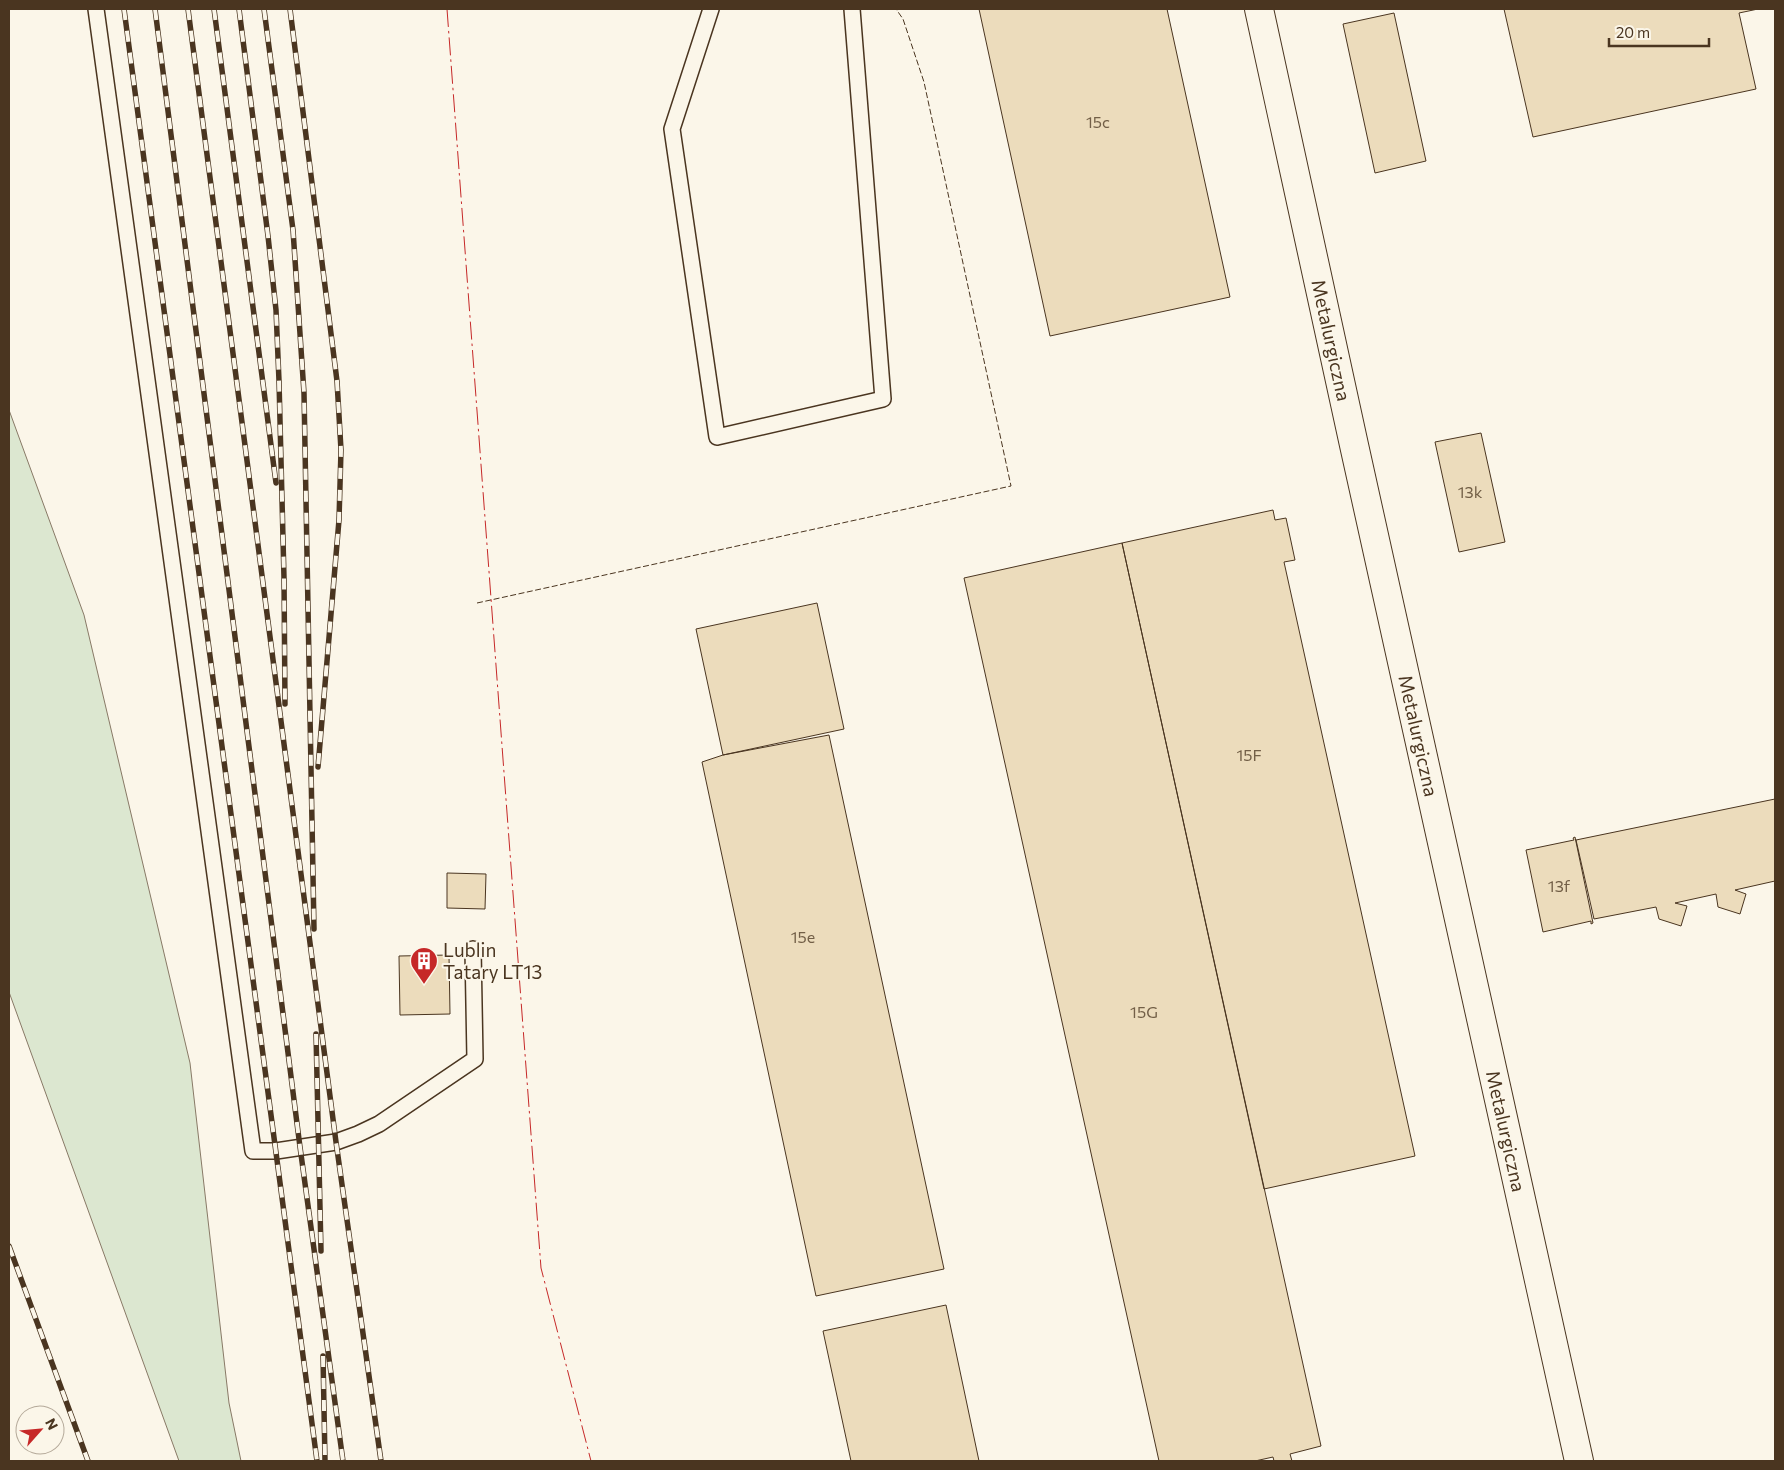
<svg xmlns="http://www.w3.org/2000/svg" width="1784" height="1470" font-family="Commissioner,sans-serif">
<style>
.green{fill:#dce7d0;stroke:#887966}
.building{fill:#ecdcbc;stroke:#4a3520}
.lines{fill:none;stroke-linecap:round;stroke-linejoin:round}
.lane-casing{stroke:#4a3520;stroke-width:18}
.street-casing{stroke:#4a3520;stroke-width:30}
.lane{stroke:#fbf6e9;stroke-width:15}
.street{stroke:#fbf6e9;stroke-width:28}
.rail-casing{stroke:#4a3520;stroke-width:5.5}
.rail{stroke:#fbf6e9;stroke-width:4;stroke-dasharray:11;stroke-linecap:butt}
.fence{stroke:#4a3520;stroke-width:1;stroke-dasharray:6 2.5;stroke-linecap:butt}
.power{stroke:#c62828;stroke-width:1;stroke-dasharray:18 4 2.5 4;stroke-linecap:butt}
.labels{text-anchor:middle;stroke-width:4;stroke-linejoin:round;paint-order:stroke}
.number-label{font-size:16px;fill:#725f47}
.street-label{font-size:19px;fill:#4a3520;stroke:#fbf6e9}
.poi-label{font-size:19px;fill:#4a3520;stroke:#fbf6e9;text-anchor:start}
</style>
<rect width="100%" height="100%" fill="#fbf6e9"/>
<path class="green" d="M9 410 84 615 190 1063 229 1403 241 1461H179L9 992Z"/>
<path class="building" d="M979 9H1167L1230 297 1050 336Z
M1504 9H1758L1739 13 1756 89 1533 137Z
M1394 13 1426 161 1375 173 1343 24Z
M1481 433 1505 542 1459 552 1435 442Z
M1273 510 1275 520 1286 518 1295 560 1284 562 1415 1156 1264 1189 1122 543Z
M1122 543 1321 1446 1290 1454 1292 1461H1274L1273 1457 1255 1461H1159L964 578Z
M817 603 844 729 723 755 696 629Z
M829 735 944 1269 816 1296 702 762 723 755Z
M1775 799V881L1735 890 1746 894 1740 914 1718 907 1716 894 1675 903 1687 906 1681 926 1659 919 1656 907 1594 919 1576 840Z
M1575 837 1593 923 1591 924V921L1543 932 1526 850 1574 840 1573 838Z
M447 873 486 874 485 909 447 908Z
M449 955 450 1014 400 1015 399 956Z
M946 1305 979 1461H851L823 1331Z"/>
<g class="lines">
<defs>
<path id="lane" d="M96 9 253 1151H276L336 1142 358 1134 379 1124 475 1059 473 949
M711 9 672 129 717 437 883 399 852 9"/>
<g id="street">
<path id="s1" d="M1259 9 1354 445 1579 1461"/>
</g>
</defs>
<use href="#lane" class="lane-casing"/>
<use href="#street" class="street-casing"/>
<use href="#lane" class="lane"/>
<use href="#street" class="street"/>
<defs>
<path id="rail" d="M124 9 317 1461
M155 9 300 1147 343 1461
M188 9 336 1142 381 1461
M214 9 276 483
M239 9 268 236 276 310 279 381 284 578 285 704
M264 9 293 230 304 393 314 929
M290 9 337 381 341 450 339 520 318 767
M316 1034 321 1251
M9 1246 88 1461
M323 1356 325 1461"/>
</defs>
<use href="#rail" class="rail-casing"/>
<use href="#rail" class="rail"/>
<path class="fence" d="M477 603 1011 486 924 82 903 19 896 9"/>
<path class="power" d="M447 9 541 1268 591 1461"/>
</g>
<defs>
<symbol id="building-pin" viewBox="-11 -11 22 30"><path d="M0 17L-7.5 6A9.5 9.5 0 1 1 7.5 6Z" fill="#c62828" stroke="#fbf6e9"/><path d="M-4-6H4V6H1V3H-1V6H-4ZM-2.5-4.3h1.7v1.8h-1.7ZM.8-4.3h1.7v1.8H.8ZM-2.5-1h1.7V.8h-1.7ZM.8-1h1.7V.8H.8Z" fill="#fff"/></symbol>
</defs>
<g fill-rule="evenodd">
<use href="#building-pin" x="408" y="945" width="32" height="43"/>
</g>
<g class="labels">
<g class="number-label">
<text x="1098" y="128">15c</text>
<text x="1470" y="498">13k</text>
<text x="1249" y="761">15F</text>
<text x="1559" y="892">13f</text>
<text x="803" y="943">15e</text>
<text x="1144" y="1018">15G</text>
</g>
<g class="street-label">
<text dy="7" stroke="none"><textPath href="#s1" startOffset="339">Metalurgiczna</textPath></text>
<text dy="7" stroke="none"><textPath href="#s1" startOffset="744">Metalurgiczna</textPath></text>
<text dy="7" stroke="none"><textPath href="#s1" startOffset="1149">Metalurgiczna</textPath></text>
</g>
<g class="poi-label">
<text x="443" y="957">Lublin<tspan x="443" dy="22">Tatary LT13</tspan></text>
</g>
</g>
<rect width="1784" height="1470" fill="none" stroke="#4a3520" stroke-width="20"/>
<g transform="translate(40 1430) rotate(63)"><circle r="24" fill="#fbf6e9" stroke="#b4a999"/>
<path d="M0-4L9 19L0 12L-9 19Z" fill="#c62828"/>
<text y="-8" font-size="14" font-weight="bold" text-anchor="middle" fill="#4a3520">N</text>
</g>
<path d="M1609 38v8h100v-8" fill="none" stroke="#4a3520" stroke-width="2.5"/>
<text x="1616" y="38" font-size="15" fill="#4a3520" stroke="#fbf6e9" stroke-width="4" paint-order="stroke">20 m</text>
</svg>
